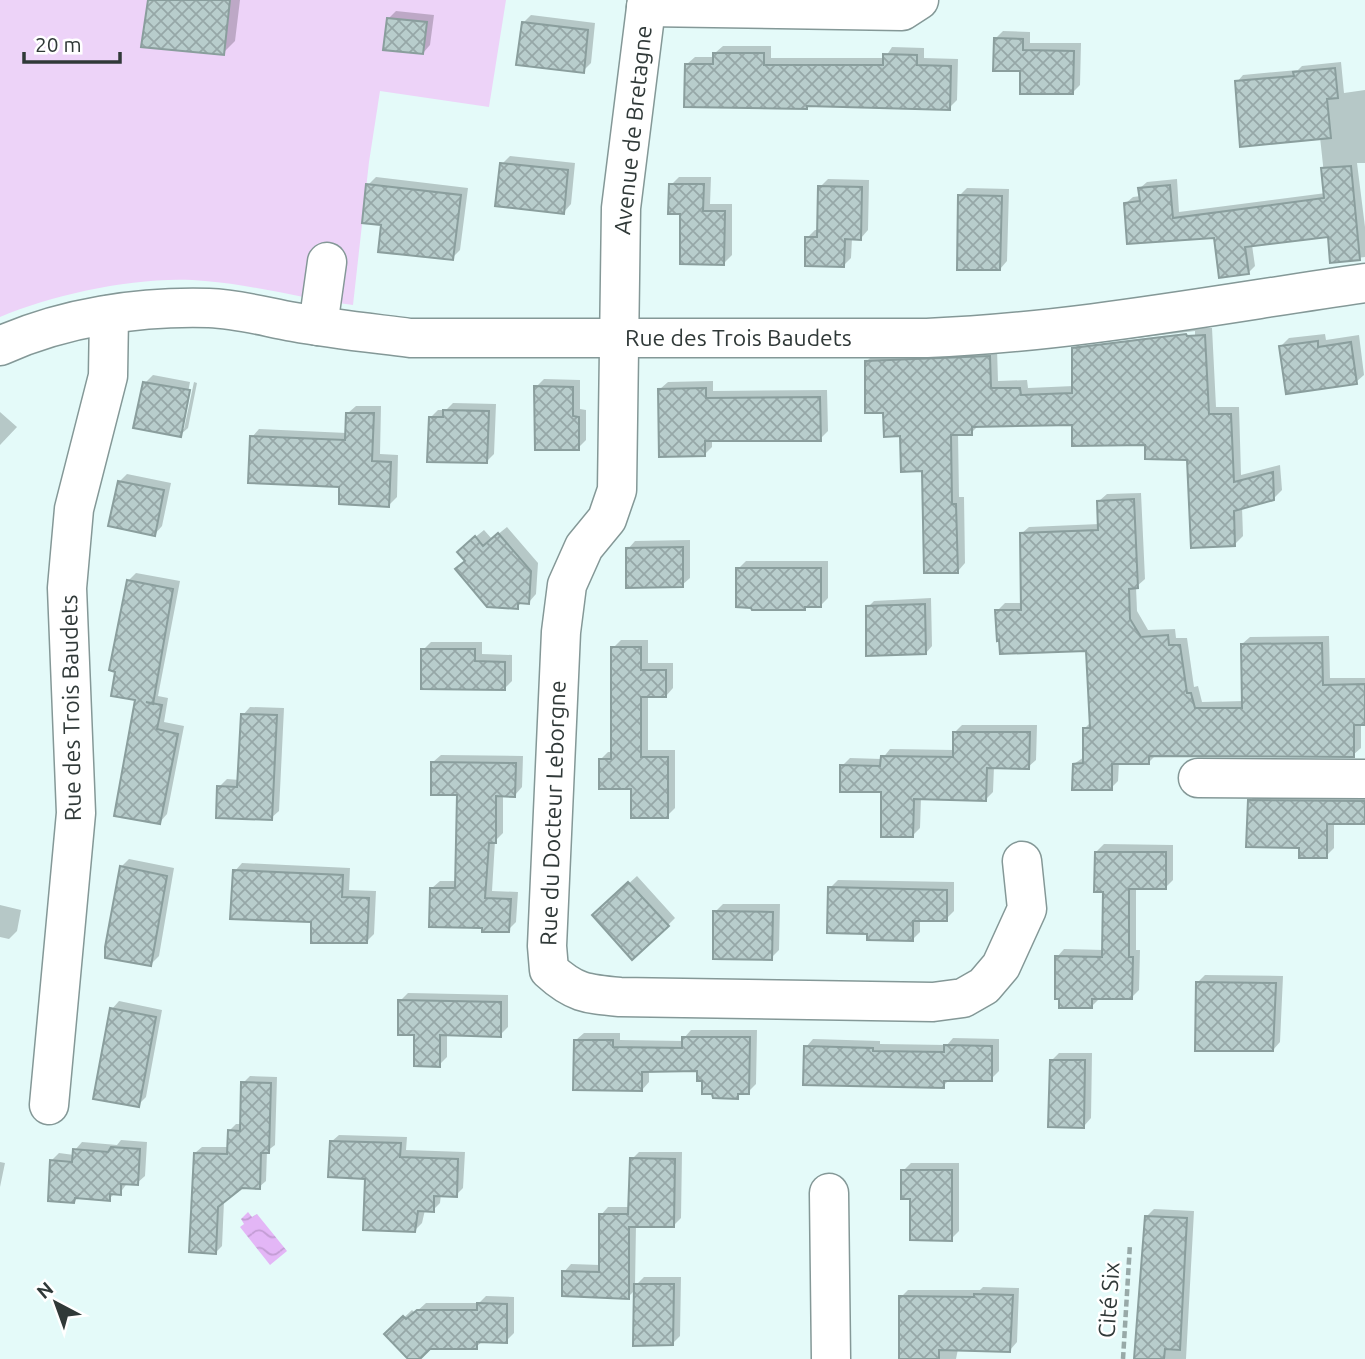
<svg xmlns="http://www.w3.org/2000/svg" width="1365" height="1359" font-family="Ubuntu,sans-serif">
<style>
.grass{fill:#edd3f8}
.water{fill:url(#water-waves)}
.shadow{fill:#0003;fill-rule:evenodd}
.building{fill:url(#building-cross-hatch);stroke:#8a9e9d;stroke-width:2}
.lines{fill:none;stroke-linecap:round;stroke-linejoin:round}
.minor-casing{stroke:#849897;stroke-width:41}
.path{stroke:#98a9a8;stroke-width:4.5;stroke-dasharray:7 3.5;stroke-linecap:butt}
.minor{stroke:#fff;stroke-width:38}
.labels{text-anchor:middle;stroke-width:5;stroke-linejoin:round;paint-order:stroke}
.street-label{font-size:23px;fill:#303938;stroke:#fff}
</style>
<defs>
<pattern id="water-waves" width="16" height="10" patternUnits="userSpaceOnUse" patternTransform="scale(1.75)"><rect width="16" height="10" fill="#e3b6f6"/><path d="M0 5q4-4 8 0t8 0" fill="none" stroke="#c39dd4"/></pattern>
<pattern id="building-cross-hatch" width="8" height="8" patternUnits="userSpaceOnUse" patternTransform="scale(1.75)"><rect width="8" height="8" fill="#b8cdcc"/><path d="M0 0l8 8M0 8l8-8" fill="none" stroke="#96a7a7"/></pattern>
</defs>
<rect width="100%" height="100%" fill="#e4faf9"/>
<path class="grass" d="M0 0H506L489 107 380 91 369 162 353 305C304 299 255 285 205 281 142 275 58 293 0 317Z"/>
<path class="water" d="M248 1212 252 1217 257 1214 287 1251 270 1265 240 1227 244 1224 241 1219Z"/>
<path class="shadow" d="M150 0H240L235 41 223 53Z
M396 11 434 15 430 45 423 53 388 19Z
M531 15 595 23 591 63 583 71 523 23Z
M1003 31 1030 32V43H1081L1080 85 1073 92 1022 69 995 39Z
M723 46H771V58H885L892 47 924 48V58L958 59 957 100 949 108 687 64 695 57H715V53Z
M1341 62 1344 93 1365 90V163H1357L1365 227V257L1332 261 1330 235 1252 245 1255 266 1248 273 1216 236 1126 203 1133 197 1141 196 1140 188 1147 182 1177 179 1179 212 1326 193 1320 137 1237 82 1243 75 1298 70 1302 66Z
M510 156 575 163 571 204 564 212 502 164Z
M376 177 468 188 460 250 452 258 368 185Z
M679 177H711L710 204H732V255L724 263 682 212 671 185Z
M828 179 869 180 868 230 861 238H852L851 258 844 265 807 238 815 230H819L820 187Z
M967 188 1009 189 1007 261 1000 269 959 196Z
M1194 327 1212 328 1216 407H1239L1241 475 1280 465 1282 490 1273 499 1242 507 1243 536 1235 544 1188 458 1146 443 1074 423 979 425 971 433H958L959 497H964L965 563 958 571 924 470 885 411 867 361 875 353 997 349 998 381 1027 380 1028 388 1074 386V349L1082 341ZM1195 331V335L1079 349V345Z
M1325 334 1326 340 1359 335 1364 375 1356 382 1281 346 1289 338Z
M153 375 190 382 181 429H184L194 382 197 383 188 428 180 435 145 383Z
M544 379 580 380V409L586 410V440L578 448 536 387Z
M713 381V391L827 390 828 431 820 439H712V447L704 455 660 389 668 382Z
M453 403 496 404 494 454 486 462 430 418 438 410H446Z
M356 406H381L380 454 398 455 397 497 389 505 341 486 252 437 259 429 347 433 348 413Z
M0 412 17 427 0 445Z
M127 474 171 483 162 526 155 534 119 482Z
M1141 493 1145 579 1136 587 1137 611 1148 630 1175 629 1176 638H1187L1194 687 1198 686 1202 702 1244 701 1242 644 1250 637 1329 636 1330 678H1365V723H1361V748L1353 755H1156L1148 763 1119 762 1118 781 1111 788 1074 764 1084 757V729L1092 721 1088 649 997 611 1005 603H1023L1021 534 1029 527 1100 524 1099 501 1107 494Z
M507 527 538 563 536 594 529 602 523 601 517 607 467 560V544L484 530 492 539Z
M690 540V578L682 585 628 549 635 541Z
M746 561H828V598L821 605 807 606 804 608 738 569Z
M136 573 180 581 158 696 168 698 164 722 184 726 167 814 160 822 137 699 128 581Z
M931 598 932 646 926 653 868 607 874 601Z
M621 640H648V663H673V688L666 696H648V750H675V808L667 816 600 760 608 752H613V648Z
M431 642H482V654L512 655V681L504 689 423 650Z
M250 707 284 708 279 811 271 818 219 787 227 779 240 780 243 715Z
M962 725H1037L1036 760 1028 767 994 766 993 792 986 799 921 798 920 828 913 835 883 790 842 766 850 758 882 759 890 749 954 750V733Z
M441 755 523 756 522 787 515 795H503V833L495 841 492 891 518 892 516 922 508 930 484 927 432 888 440 881H457L459 794 433 762Z
M1257 793 1365 794V822H1334V848L1326 856 1300 846 1250 801Z
M1104 844 1173 845V880L1165 888 1136 887V950H1140L1139 990 1131 998 1099 999 1091 1007 1057 957 1064 949 1104 950 1105 890 1096 852Z
M129 859 174 868 159 956 151 964 121 867Z
M242 863 350 868 349 890 376 891 374 934 366 942 313 920 235 871Z
M637 876 675 918 668 925 602 908Z
M838 880 954 882V911L946 919H920V932L912 940 869 932 830 888Z
M723 904H780L779 950 771 958 715 912Z
M0 905 21 910 17 931 9 939 0 937Z
M1205 975 1283 976 1280 1042 1273 1050 1197 983Z
M408 993 508 995V1027L500 1035 447 1034V1057L439 1065 416 1033 400 1001Z
M119 1001 162 1010 146 1097 138 1105 112 1009Z
M691 1030H757L756 1084 748 1092H742L737 1097 704 1079 699 1069 649 1070V1082L642 1090 576 1040 584 1033H620V1040L684 1041V1038Z
M953 1038 999 1039V1071L991 1079H950L943 1086 806 1047 813 1039 880 1041V1044L947 1045Z
M1059 1053H1092L1091 1118 1084 1126 1052 1060Z
M250 1076 277 1077 275 1145 267 1151 266 1181 259 1187H242L224 1201 222 1246 216 1252 195 1153 202 1147H229V1131L236 1124H242L243 1083Z
M339 1135 407 1137 406 1150 465 1152 463 1188 456 1195 441 1194 440 1203 433 1210H425L422 1223 415 1230 331 1142Z
M121 1140 147 1142 145 1176 137 1183 128 1182 120 1193H115L109 1199 78 1197 74 1202 51 1161 59 1153 74 1155 75 1150 82 1142 117 1145Z
M639 1152H682L681 1218 674 1225H636L635 1286 644 1277H681L680 1336 672 1344 636 1289 628 1297 564 1272 571 1264 600 1265 601 1215 608 1207H630L632 1159Z
M0 1162 5 1163 0 1187Z
M911 1163H959V1231L951 1239 912 1197 903 1171Z
M1154 1209 1194 1211 1186 1359H1136L1146 1217Z
M983 1287 1019 1288 1017 1342 1010 1350 958 1349 956 1359H899L901 1297 908 1290H980Z
M486 1296 514 1297V1333L506 1341 484 1340 476 1347H430L417 1359H411L387 1334 412 1310 415 1313 426 1303H479Z"/>
<path class="building" d="M148 0H230L224 55 141 47Z
M387 18 427 22 423 54 383 50Z
M522 22 588 30 584 73 516 65Z
M994 38 1023 39V50L1074 51 1073 94H1020V71H993Z
M713 53H764V65H883V54L917 55V65L951 66 950 110 807 106V109L684 107 685 64H713Z
M1335 68 1338 98 1327 99 1331 138 1240 147 1235 81 1294 76 1293 72Z
M500 163 568 170 564 214 495 206Z
M1351 166 1360 260 1330 263 1328 237 1245 247 1249 274 1219 278 1214 238 1127 244 1124 203 1140 201 1138 188 1170 185 1173 218 1324 198 1321 168Z
M366 184 461 195 453 260 378 252 381 225 362 223Z
M669 184H704L703 211H725L724 265 680 264V214H668Z
M818 186 862 187 861 240 845 239 844 267 805 266V237H817Z
M958 195 1002 196 1000 270H957Z
M1186 334 1187 336 1205 335 1209 414H1231L1234 482 1273 472 1274 500 1234 511 1235 546 1191 548 1187 460 1145 459V445L1072 446V425L972 427V435H951L952 504H956L958 573H924L922 471 901 472 900 436 884 437 883 413H865V361L990 356 991 388H1020L1021 395 1072 393V348Z
M1318 341V347L1351 342 1357 384 1286 394 1279 346Z
M143 382 190 390 181 437 133 428Z
M534 386 573 387V416L579 417V450H535Z
M706 388V398L820 397 821 441H705V456L659 457 658 389Z
M443 410 489 411 487 463 427 462 429 417H443Z
M346 413H374L372 461 391 462 389 507 339 504V487L248 483 250 436 345 440Z
M118 481 164 490 155 536 108 526Z
M1134 499 1138 588 1129 589 1130 619 1141 637 1168 635 1169 645H1180L1187 693H1191L1195 708H1242L1241 644 1322 643 1323 685 1365 684V725H1354V757L1149 756V764H1112V790H1072L1073 764 1083 763V728H1090L1086 651 1000 654 999 640 997 641 995 610H1021L1020 533 1098 530 1097 501Z
M498 533 531 571 529 604 518 603V609L487 607 455 569 465 561 457 552 475 536 483 546Z
M683 547V587L626 588V548Z
M736 568H821V607H805V610H752L751 608 736 607Z
M127 580 173 589 153 704 146 702 162 705 157 729 178 734 160 824 114 816 135 700 111 696 115 672 109 670Z
M925 604 926 654 866 656V606Z
M611 647H641V670H666V697H641V757H668V818H631V789H599V759H611Z
M421 649H475V661L505 662V690L421 689Z
M241 714 277 715 272 820 216 818 217 786 237 787Z
M953 732H1030L1029 769 987 768 986 801 914 799 913 837H881V792H840V765L880 766 881 756 953 757Z
M431 762 516 763 515 797 496 796V843H489L485 898 511 899 509 932H482V928L429 927 430 888H455L457 795H431Z
M1248 800 1365 801V824H1327V858H1299V848L1246 847Z
M1095 852H1166V889H1129V957H1133L1132 999H1092V1008H1059V999H1055V956L1102 957 1103 892H1094Z
M120 866 167 876 151 966 105 958V947Z
M233 870 343 875 342 897 369 898 367 943H311V922L230 919Z
M628 882 669 926 632 960 592 915Z
M828 887 947 890V921H913V941L867 940V934L827 933Z
M713 911 773 912 772 960 713 959Z
M1196 982 1276 983 1273 1051H1195Z
M398 1000 501 1002V1037L440 1035V1067L414 1066V1035H398Z
M110 1008 156 1017 139 1107 93 1099Z
M682 1037H750L749 1094H738V1099L713 1098 712 1094H702V1081H697V1071L642 1072V1091L573 1090 574 1040H613V1047L682 1048Z
M944 1045 992 1046V1081H944V1088L803 1085 804 1046 873 1048V1051L944 1052Z
M1050 1060H1085L1084 1128 1048 1127Z
M241 1082 271 1083 269 1153H261L260 1189 242 1188 218 1207 216 1254 189 1252 194 1153 227 1154 228 1130 240 1131Z
M330 1141 401 1143 400 1157 458 1159 457 1197 434 1196V1212L418 1211 415 1232 363 1230 365 1179 328 1177Z
M111 1147 140 1149 138 1185 121 1184V1195L110 1194V1201L75 1198 74 1203 48 1201 50 1160 72 1162 73 1149 108 1152Z
M630 1158 675 1159 674 1227H629V1299L562 1296V1271L599 1272V1214H628Z
M901 1170H952V1241L910 1240V1199H901Z
M1145 1216 1187 1218 1180 1350 1165 1349 1164 1359H1134Z
M634 1284H674L673 1345 633 1346Z
M974 1294 1013 1295 1010 1352 939 1350V1359H899V1296L974 1297Z
M477 1303 507 1304V1343L477 1342V1349H430L420 1359H408L384 1334 403 1316 406 1319 417 1310H477Z"/>
<g class="lines">
<defs>
<g id="minor">
<path d="M647 0 621 208 617 490 607 519 584 547 567 585 561 632 547 946 549 970C574 993 586 994 620 997L933 1002 963 998 984 986 1001 966 1027 909 1022 861"/>
<path d="M646 7 902 11 919 0"/>
<path d="M318 326 327 262"/>
<path id="s1" d="M0 346C64 317 140 306 209 308 238 309 266 317 294 322 332 329 371 333 410 338H927C1074 332 1219 304 1365 283"/>
<path d="M1198 778 1365 779"/>
<path d="M49 1105 76 813 67 588 74 509 108 376 109 315"/>
<path d="M829 1193 831 1359"/>
</g>
</defs>
<use href="#minor" class="minor-casing"/>
<path class="path" d="M1123 1359 1130 1244"/>
<use href="#minor" class="minor"/>
</g>
<g class="labels">
<g class="street-label">
<text transform="translate(633 130) rotate(-84)" y="8">Avenue de Bretagne</text>
<text dy="8" stroke="none"><textPath href="#s1" startOffset="746">Rue des Trois Baudets</textPath></text>
<text transform="translate(71 708) rotate(-91)" y="8">Rue des Trois Baudets</text>
<text transform="translate(553 813) rotate(-88)" y="8">Rue du Docteur Leborgne</text>
<text transform="translate(1109 1300) rotate(-86)" y="8">Cité Six</text>
</g>
</g>
<g transform="translate(56 1303) rotate(319)" stroke="#ffffff" stroke-width="5" paint-order="stroke">
<path d="M0-5L12 26L0 18L-12 26Z" fill="#303938"/>
<text y="-10" font-size="19" font-weight="bold" text-anchor="middle" fill="#303938">N</text>
</g>
<path d="M24 52v10h96v-10" fill="none" stroke="#303938" stroke-width="3.5"/>
<text x="35" y="52" font-size="21" fill="#303938" stroke="#ffffff" stroke-width="5" paint-order="stroke">20 m</text>
</svg>
